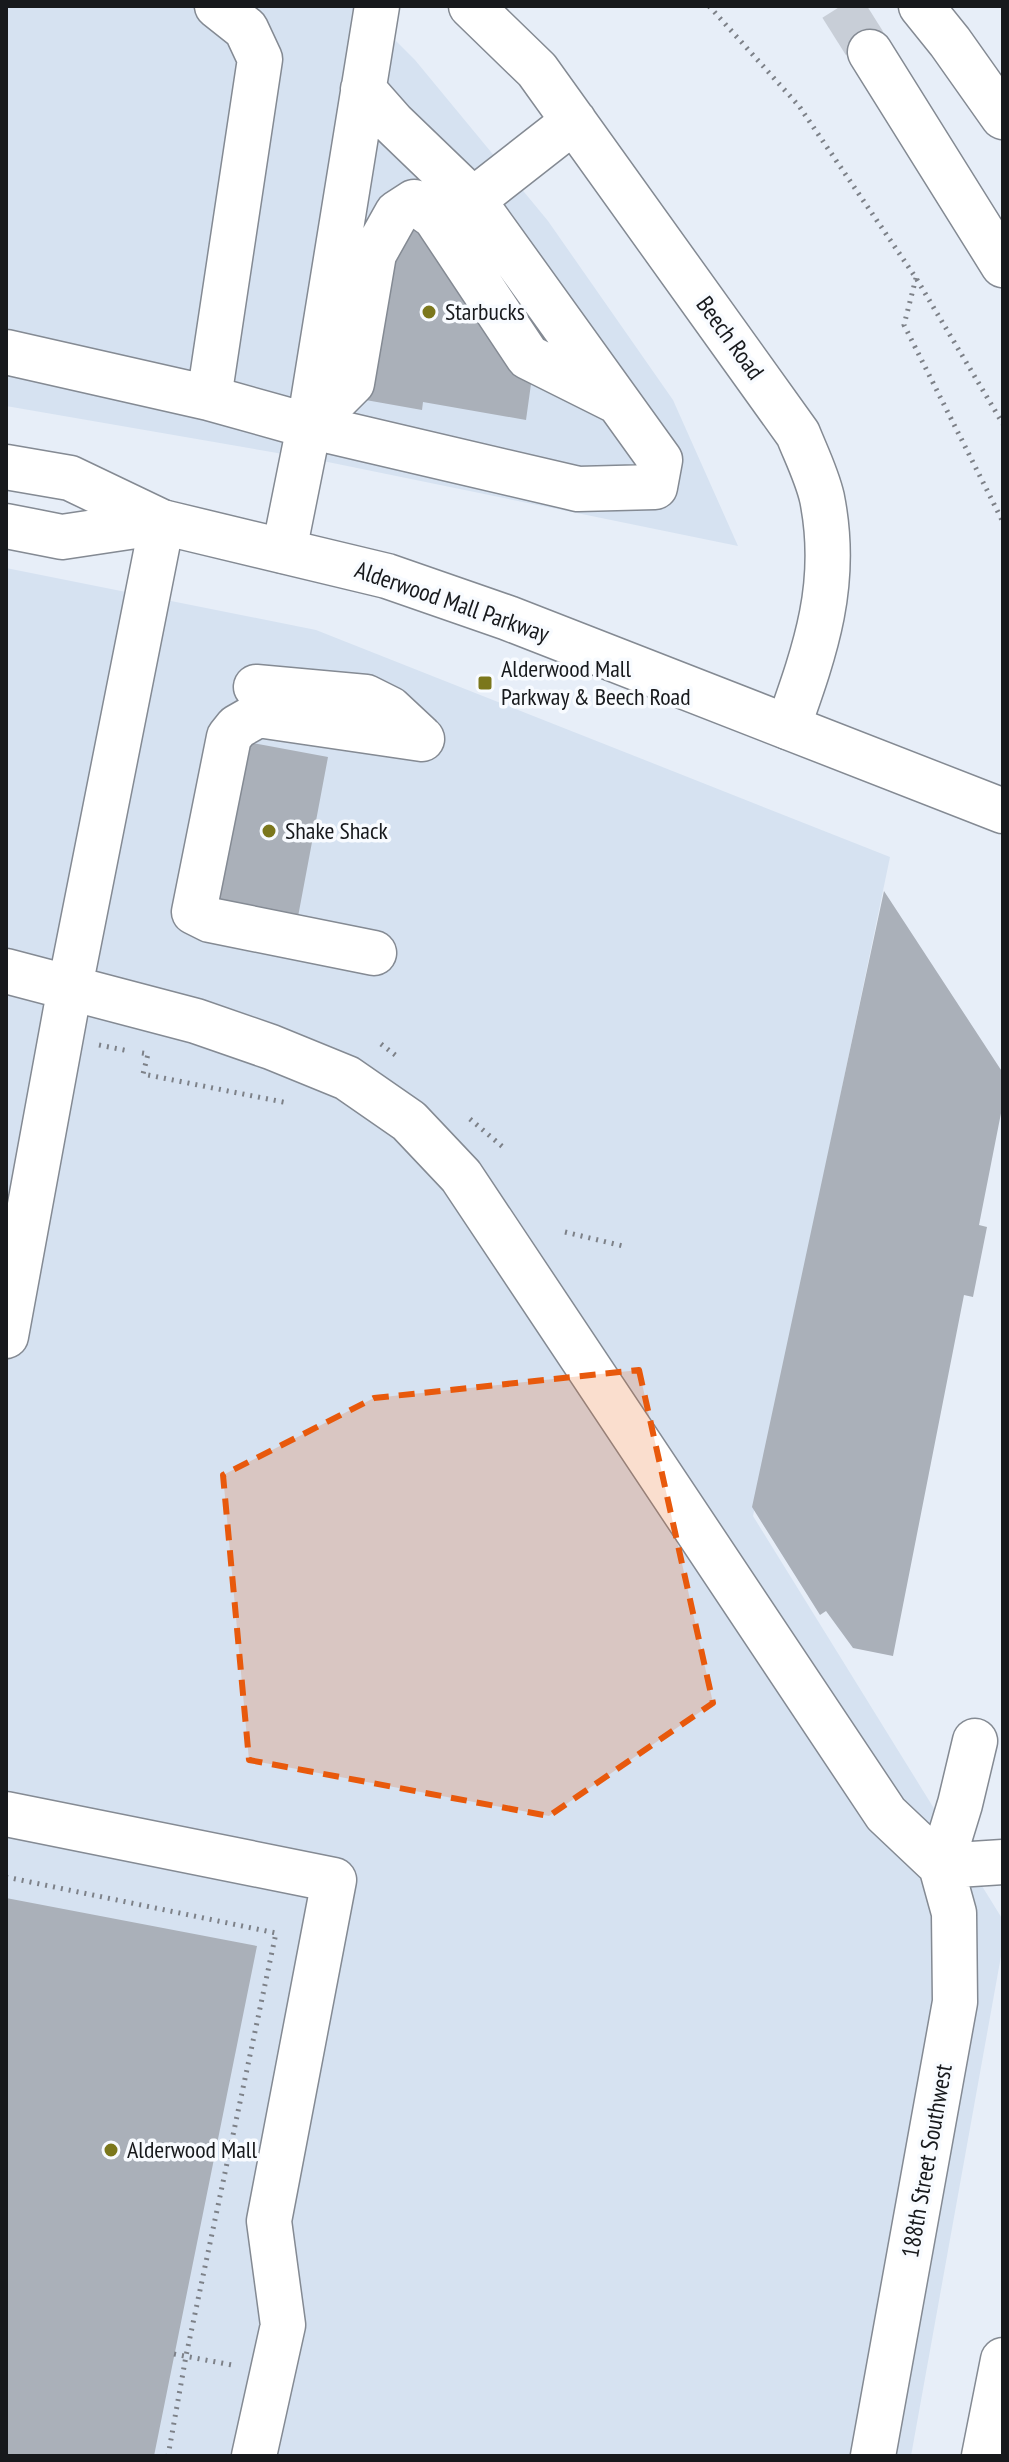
<svg xmlns="http://www.w3.org/2000/svg" width="1009" height="2462" font-family="'PT Sans Narrow',sans-serif">
<style>
.built{fill:#d6e2f1}
.building{fill:#aab0b9}
.lines{fill:none;stroke-linecap:round;stroke-linejoin:round}
.highway-tunnel{stroke:#c8ced7;stroke-width:44;stroke-dasharray:44 22;stroke-linecap:butt}
.minor-casing{stroke:#848a93;stroke-width:47}
.major-casing{stroke:#848a93;stroke-width:47}
.highway-casing{stroke:#848a93;stroke-width:47}
.path{stroke:#7d8188;stroke-width:5;stroke-dasharray:2 6;stroke-linecap:butt}
.minor{stroke:#fff;stroke-width:44}
.major{stroke:#fff;stroke-width:44}
.highway{stroke:#fff;stroke-width:44}
.marked{fill:#e8590c;fill-opacity:0.2;stroke:#e8590c;stroke-width:6;stroke-dasharray:16 10;stroke-linejoin:round}
.poi-dot{fill:#7b771c;stroke:#f8fbff;stroke-width:3}
.labels{text-anchor:middle;stroke-width:7;stroke-linejoin:round;paint-order:stroke}
.poi-label{font-size:24px;fill:#17191c;stroke:#f8fbff;text-anchor:start}
.street-label{font-size:24px;fill:#17191c;stroke:#f8fbff}
</style>
<rect width="100%" height="100%" fill="#e7eef8"/>
<path class="built" d="M6 6H361L415 60 548 221 673 400 738 546 318 460 6 406Z
M6 568 316 630 890 857 753 1516 1003 1920V1945L911 2456H6Z"/>
<path class="building" d="M419 218 531 384 526 420 423 402 422 410 360 399 387 239Z
M242 741 328 757 297 922 209 906Z
M884 891 1003 1073V1103L979 1225 987 1227 973 1297 964 1295 893 1656 853 1648 826 1611 820 1615 752 1507Z
M6 1898 257 1946 154 2456H6Z"/>
<g class="lines">
<path class="highway-tunnel" d="M841 6 870 52"/>
<defs>
<path id="minor" d="M471 6 537 70 798 434C806 454 817 476 822 498 839 583 816 648 788 727
M473 200 574 121
M6 352 209 398 309 426 578 489 655 487 660 460 473 200 393 123 363 89
M209 398 260 59 246 29 217 6
M309 426 352 383 374 254 397 213 414 202 435 217 528 357 614 400
M284 551 309 426 377 6
M256 687 366 697 390 709 420 737
M374 953 210 920 194 912 229 737 237 727 258 715 422 739
M6 971 196 1021 271 1047 347 1078 409 1121 461 1176 886 1814 941 1866
M6 1336 70 987 162 522
M6 1814 334 1880 269 2221 283 2325 254 2456
M941 1866 960 1804 975 1741
M941 1866 1003 1862
M873 2456 955 2002 954 1913 941 1866
M984 2456 1003 2360"/>
<path id="major" d="M6 467 70 478 162 522 387 576 508 618 1003 811
M6 526 62 537 162 522"/>
<path id="highway" d="M921 6 950 42 1003 117
M870 52 1003 265"/>
</defs>
<use href="#minor" class="minor-casing"/>
<use href="#major" class="major-casing"/>
<use href="#highway" class="highway-casing"/>
<path class="path" d="M709 6 799 106 916 278 1003 424
M916 278 904 325 1003 522
M381 1044 399 1058
M99 1045 129 1051
M142 1053 148 1054 143 1074 288 1103
M470 1119 504 1148
M565 1232 623 1246
M6 1877 276 1933 186 2356 168 2456
M174 2354 232 2365"/>
<use href="#minor" class="minor"/>
<use href="#major" class="major"/>
<use href="#highway" class="highway"/>
</g>
<path class="marked" d="M639 1370 713 1703 549 1816 249 1760 223 1475 374 1398Z"/>
<g class="poi-dot">
<circle cx="429" cy="312" r="8"/>
<rect x="477" y="675" width="16" height="16" rx="4"/>
<circle cx="269" cy="831" r="8"/>
<circle cx="111" cy="2150" r="8"/>
</g>
<g class="labels">
<g class="poi-label">
<text x="445" y="320">Starbucks</text>
<text x="501" y="677">Alderwood Mall<tspan x="501" dy="28">Parkway &amp; Beech Road</tspan></text>
<text x="285" y="839">Shake Shack</text>
<text x="127" y="2158">Alderwood Mall</text>
</g>
<g class="street-label">
<text transform="translate(730 338) rotate(54)" y="8">Beech Road</text>
<text transform="translate(452 602) rotate(19)" y="8">Alderwood Mall Parkway</text>
<text transform="translate(927 2161) rotate(-80)" y="8">188th Street Southwest</text>
</g>
</g>
<rect width="1009" height="2462" fill="none" stroke="#17191c" stroke-width="16"/>
</svg>
